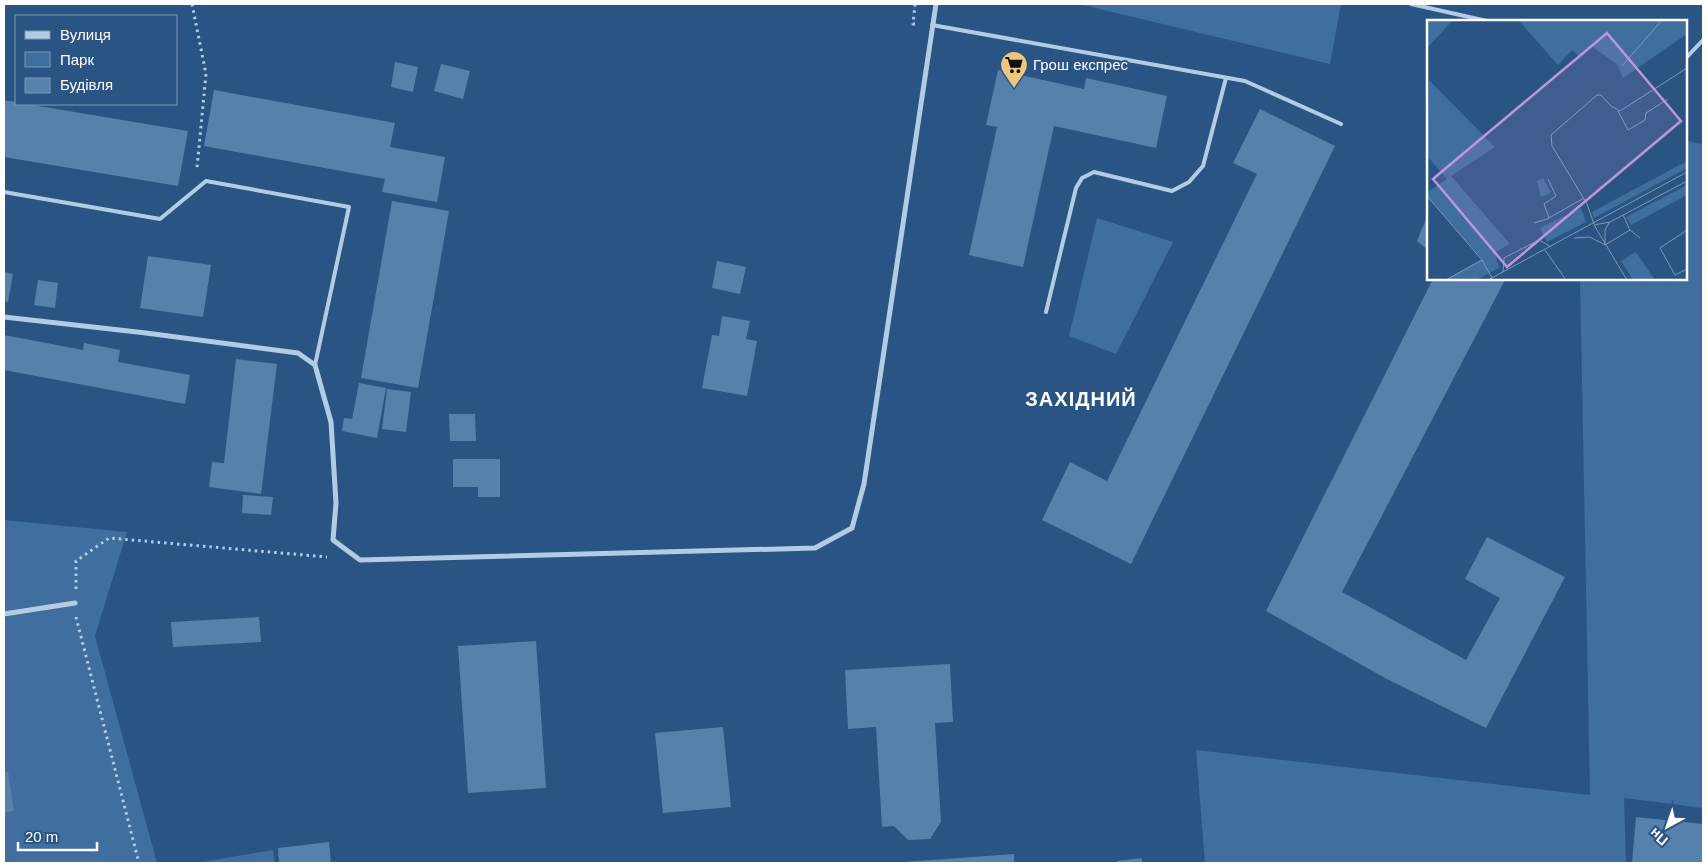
<svg xmlns="http://www.w3.org/2000/svg" width="1707" height="867" font-family="Arial,sans-serif">
<style>
.green{fill:#3f6e9f}
.building{fill:#5681ac}
.lines{fill:none;stroke-linecap:round;stroke-linejoin:round}
.path{stroke:#b3cce6;stroke-width:3;stroke-dasharray:2.5 4;stroke-linecap:butt}
.lane{stroke:#b3cce6;stroke-width:4}
.street{stroke:#b3cce6;stroke-width:5}
.labels{text-anchor:middle;stroke-width:4;stroke-linejoin:round;paint-order:stroke}
.poi-label{font-size:15px;fill:#fff;stroke:#2a5483;text-anchor:start}
.district-label{font-size:20px;font-weight:bold;letter-spacing:1px;fill:#fff;stroke:#2a5483}
.inset-road{fill:none;stroke:#7f98b5;stroke-width:1}
.view{fill:#bd96df;fill-opacity:0.15;stroke:#bd96df;stroke-width:2.5}
.inset-edge{fill:none;stroke:#fff;stroke-width:2.5}
</style>
<rect width="100%" height="100%" fill="#2a5483"/>
<path class="green" d="M1079 4H1341L1330 64Z
M1686 141 1702 144 1703 141V808L1624 798 1626 863H1205L1196 750 1590 795 1580 279H1686Z
M1097 218 1173 242 1116 354 1069 336Z
M4 520 127 532 95 636 157 863H4Z
M273 850 275 863H196Z"/>
<path class="building" d="M395 62 418 67 413 92 391 87Z
M441 64 470 71 463 99 434 91Z
M998 70 1084 89 1086 78 1167 96 1156 148 1054 126 1023 267 969 255 997 127 986 125Z
M214 90 395 123 390 147 445 157 437 202 382 192 385 179 204 146Z
M4 100 16 102V104H27L188 131 178 186 4 157Z
M1260 109 1335 146 1131 564 1042 520 1070 462 1107 481 1257 174 1233 163Z
M392 201 449 211 418 388 361 378Z
M1428 214V250L1417 241Z
M148 256 211 265 203 317 140 308Z
M717 261 746 267 740 294 712 288Z
M4 272 13 274 8 302 4 301Z
M1433 279H1503L1505 280 1342 592 1466 660 1500 598 1465 579 1487 537 1565 577 1486 728 1385 678 1266 611Z
M38 280 58 283 55 308 34 305Z
M722 316 750 321 746 339 757 341 747 396 702 388 712 335 719 336Z
M4 335 83 350 84 343 120 350 118 362 190 375 185 404 4 370Z
M236 359 277 364 261 494 209 487 212 462 224 463Z
M359 383 386 388 377 438 342 431 344 418 352 419Z
M387 389 411 392 406 432 382 429Z
M449 414H475L476 441H450Z
M453 459H500V497H478V487H453Z
M243 495 273 497 271 515 242 513Z
M259 617 261 642 173 647 171 622Z
M536 641 546 788 468 793 458 646Z
M950 664 953 722 935 723 941 822 930 839 908 840 894 826 882 827 876 727 848 729 845 670Z
M723 727 731 807 663 813 655 733Z
M8 772 14 811 4 813V773Z
M1636 817 1703 824V863H1632Z
M329 842 331 863H279L278 848Z
M1014 854V863H904V862Z
M1142 858V863H1117V861Z"/>
<g class="lines">
<path class="path" d="M192 4 206 74 197 168
M915 4 913 24H917
M76 589V561L109 538 327 557
M76 617 139 863"/>
<path class="lane" d="M1411 4 1487 21
M932 25 1245 81 1341 124
M1686 58 1703 40
M4 192 160 219 206 181 349 207 315 365
M1046 312 1076 188 1082 178 1094 172 1172 191 1189 182 1203 166 1226 78"/>
<path class="street" d="M4 317 146 333 298 353 315 365 331 422 336 503 333 540 360 560 815 548 852 528 864 484 936 4
M4 614 75 603"/>
</g>
<defs>
<symbol id="supermarket-pin" viewBox="-11 -11 22 30"><path d="M0 17L-7.5 6A9.5 9.5 0 1 1 7.5 6Z" fill="#edc77b" stroke="#2a5483"/><path d="M-6-5.5h2.5l.6 2H6L4.5 2H-2.5L-4.4-4H-6ZM-1.5 3.2a1.3 1.3 0 1 0 .1 0ZM3 3.2a1.3 1.3 0 1 0 .1 0Z" fill="#111"/></symbol>
</defs>
<g fill-rule="evenodd">
<use href="#supermarket-pin" x="998" y="49" width="32" height="43"/>
</g>
<g class="labels">
<g class="poi-label">
<text x="1033" y="70">Грош експрес</text>
</g>
<g class="district-label">
<text x="1081" y="406">ЗАХІДНИЙ</text>
</g>
</g>
<g transform="translate(1427 20)">
<rect width="260" height="260" fill="#2a5483"/>
<path d="M0 0H26L0 28ZM91 0H260V14L196 58 190 44 164 26 154 38 145 30 131 45ZM2 60 68 127 24 156 83 224 68 232 72 248 49 260H18L55 239 0 176V172L20 159 0 136ZM260 141V148L167 198 165 192ZM116 158 124 173 114 177 110 161ZM260 165V175L204 205 199 197ZM154 188 159 202 120 222 113 208ZM209 232 228 260H206L194 241Z" fill="#3f6e9f"/>
<path class="inset-road" d="M195 46 235 0M191 91 201 110 218 100 219 93 241 79M121 159 129 176 117 184 122 198M0 176 55 240 65 258M196 195 203 210M107 203 120 199 157 178M167 204 160 184 125 126 124 115 170 75H174L184 86 193 91 260 48M167 205 200 260M167 205 183 202 260 161M260 210 233 228 248 255 260 249M147 218 163 217 178 225M178 225 203 210 213 218M178 225V210L182 203M118 230 139 260M76 252 77 238 112 220 124 227M19 260 55 240M61 260 260 152"/>
<path class="view" d="M180 13 254 101 80 247 6 159Z"/>
<rect width="260" height="260" class="inset-edge"/>
</g>
<rect width="1707" height="867" fill="none" stroke="#ffffff" stroke-width="10"/>
<rect x="15" y="15" width="162" height="90" fill="#2a5483" stroke="#7f98b5"/>
<rect x="25" y="31" width="25" height="8" fill="#b3cce6" stroke="#7f98b5"/>
<text x="60" y="40" font-size="15" fill="#ffffff">Вулиця</text>
<rect x="25" y="52" width="25" height="15" fill="#3f6e9f" stroke="#7f98b5"/>
<text x="60" y="65" font-size="15" fill="#ffffff">Парк</text>
<rect x="25" y="78" width="25" height="15" fill="#5681ac" stroke="#7f98b5"/>
<text x="60" y="90" font-size="15" fill="#ffffff">Будівля</text>
<g transform="translate(1667 827) rotate(220)" stroke="#2a5483" stroke-width="4" paint-order="stroke">
<path d="M0-4L9 19L0 12L-9 19Z" fill="#ffffff"/>
<text y="-8" font-size="14" font-weight="bold" text-anchor="middle" fill="#ffffff">Пн</text>
</g>
<path d="M18 842v8h79v-8" fill="none" stroke="#ffffff" stroke-width="2.5"/>
<text x="25" y="842" font-size="15" fill="#ffffff" stroke="#2a5483" stroke-width="4" paint-order="stroke">20 m</text>
</svg>
